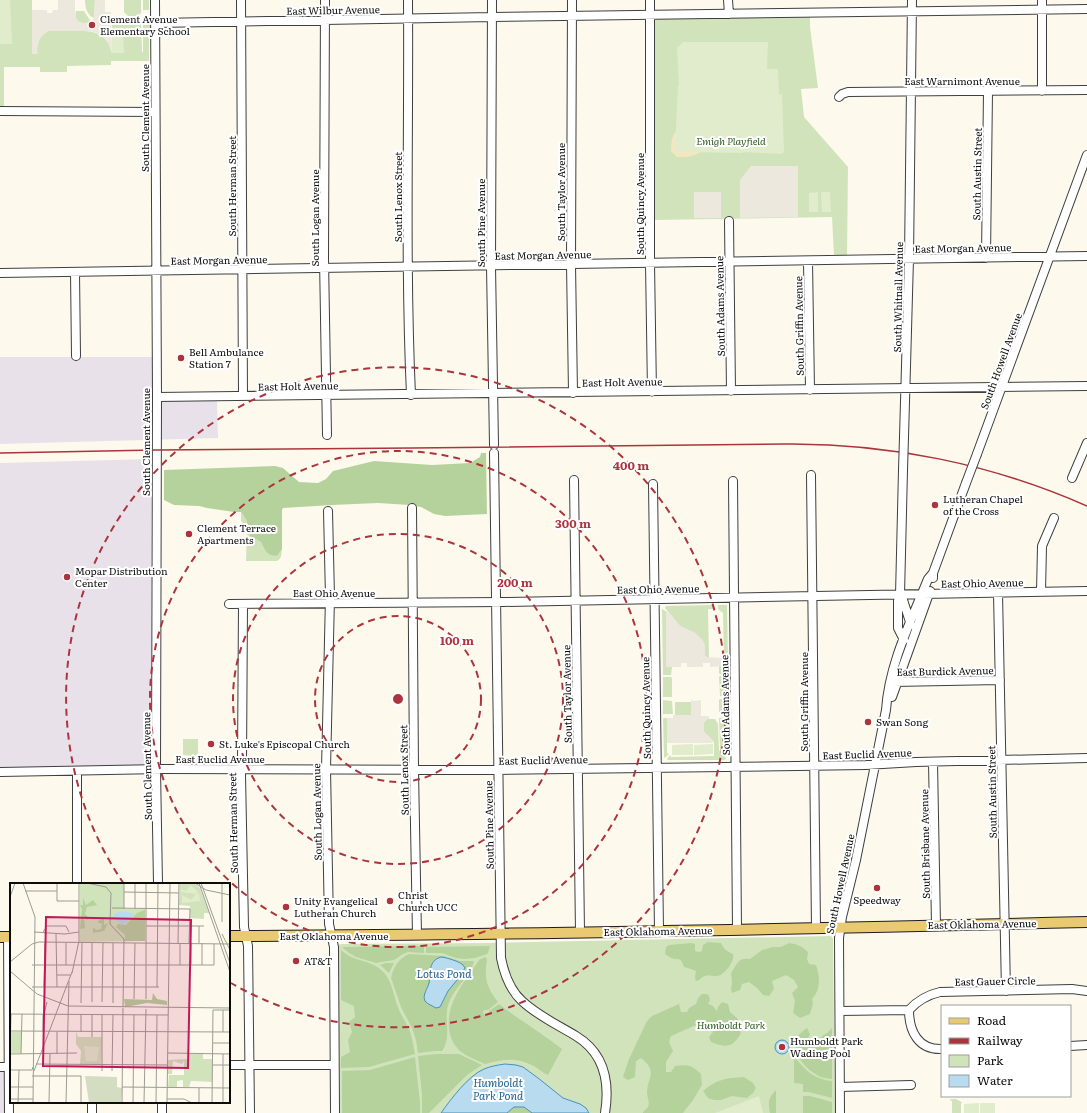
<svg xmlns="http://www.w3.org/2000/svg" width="1087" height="1113" font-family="Literata,serif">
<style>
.industrial{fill:#e9e1ea}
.green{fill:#d1e3bb}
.forest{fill:#b6d29c;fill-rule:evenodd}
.sand{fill:#f3e7bf}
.pitch{fill:#e1eccc}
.plaza{fill:#ece8dd}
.water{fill:#b8dbef;stroke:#4791bd}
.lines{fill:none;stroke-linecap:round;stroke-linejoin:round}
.minor-casing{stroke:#3f3f3f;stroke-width:10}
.major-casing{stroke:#1d1d1d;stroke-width:12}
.minor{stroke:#fff;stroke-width:8}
.major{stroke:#e9c972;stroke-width:10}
.rail{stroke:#ac343d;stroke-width:1.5}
.minor-bridge-casing{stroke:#3f3f3f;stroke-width:10;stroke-linecap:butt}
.minor-bridge{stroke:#fff;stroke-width:8}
.ring{fill:none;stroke:#ac343d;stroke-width:2;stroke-dasharray:7 5}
.poi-dot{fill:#ac343d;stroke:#fff;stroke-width:1.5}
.labels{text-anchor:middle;stroke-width:4;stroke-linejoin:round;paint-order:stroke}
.street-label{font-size:10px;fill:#0c0c0c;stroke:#fff}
.poi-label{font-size:10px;fill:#0c0c0c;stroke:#fff;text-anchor:start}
.park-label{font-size:10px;font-style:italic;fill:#315c24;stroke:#fff}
.water-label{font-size:11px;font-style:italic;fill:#24638f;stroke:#fff}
.inset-road{fill:none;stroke:#9d9b93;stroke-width:1}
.view{fill:#c2185b;fill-opacity:0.15;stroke:#c2185b;stroke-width:2}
.inset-edge{fill:none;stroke:#0c0c0c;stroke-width:2}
.centre{fill:#ac343d;stroke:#fff;stroke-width:2}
.ring-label{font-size:12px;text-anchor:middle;font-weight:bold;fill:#ac343d;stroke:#fff;stroke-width:4;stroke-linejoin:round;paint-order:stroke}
</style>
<rect width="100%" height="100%" fill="#fdfaed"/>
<path class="industrial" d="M0 357H156L157 391 164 401 217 400 218 438 0 444Z
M151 459V764L148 766 0 769V463Z
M0 1071H3L5 1074V1113H0Z"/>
<path class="green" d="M0 0H32V52L37 49C38 42 40 33 48 31 53 30 61 31 67 31 88 31 106 28 112 53L123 37H112V20H141L142 52H143V19H151V31L149 33V61H111V65L67 66V72H40V67H4V108H0Z
M85 0H95L94 18C87 15 85 8 85 0Z
M124 0H141V13L138 16H128L124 12Z
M143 0H149V10H143Z
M76 11H84L91 22C82 25 73 22 76 11Z
M810 17V27L818 88 801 89 804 117 848 167 847 256H834L832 217 654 220V21L657 19Z
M241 512 247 521 250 536 261 542 264 549 278 555 282 549C281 555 282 558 277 561H246L247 530 241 521Z
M713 605V609H708L709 658 705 656 703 641 695 633 680 626 665 608 666 606Z
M718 605H727L728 660H724L723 613 718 609Z
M662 609 667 612 666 614V667H672L671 675H663Z
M724 663H728V674H720L719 673V666H724Z
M720 676H728V697L720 696 719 677Z
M663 677H671L672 678V697H663Z
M720 699H728V716H723L719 712V700Z
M663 700 672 701 673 714H663Z
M675 702H691V715L675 716Z
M728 717 729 756 728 757 720 750 719 718Z
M664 718H667V753L669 754 665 758 664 757 663 719Z
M707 719H715L718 724 719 750 726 758 725 760H668L667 759 670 755 671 757 714 756V742L704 732V722Z
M183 739H198V756L183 755Z
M830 936 832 937 833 939 835 1113H340L338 950 339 945 341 944 489 943Z
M950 1099H956L963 1103H961V1113H952V1101H951Z"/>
<path class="forest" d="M481 453H486L487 514 445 516 434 514 421 507 409 505 378 503 332 505 283 508 282 510V549L278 555C269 558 264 550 261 542L250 536 247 529V521L241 512H234L207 508 199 506 174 505 164 500V470L275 466 283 468 299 482 318 483 326 479 333 471 374 461 432 465 470 463 480 457Z
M708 942 721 943C724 950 727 951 733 954 735 961 725 975 717 976 713 977 709 974 705 976 701 977 701 980 696 981L695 977 696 971 691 969 684 967C680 956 680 961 671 958 669 957 667 955 665 954L666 947 669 945 691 943 695 944V951L699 952 702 951 703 945Z
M789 943C797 944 802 946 808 952L807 959 809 964 816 965C820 976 821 990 812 999L813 1004 810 1014 800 1018 793 1013 795 1001 792 993 798 987 794 980 786 975 772 981 774 989 769 996 763 995 757 988 749 982 742 984 740 990 732 993 731 989 732 982 731 973C737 964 738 957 750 959L762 950 773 947H781Z
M420 946 424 947V953L408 952 403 954 394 960 376 963 356 957 349 953 342 947Z
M490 946 488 953 487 954 475 958 464 959 456 958 442 953H426V947Z
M341 950C354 962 367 959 380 969 392 978 393 994 398 1007 400 1014 405 1020 408 1027 412 1035 413 1044 415 1054L369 1067 341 1068V1057L350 1052 348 1040 352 1032 349 1022 355 1017 354 1006 341 1000Z
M409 954 444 956 460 961H473L474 962C469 978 453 989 448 1005 444 1021 452 1037 442 1051H435L418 1053 416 1040 412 1028 401 1007 391 978C393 967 399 958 409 954ZM446 957 461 963 457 980 448 991 440 1007 425 994 429 983Z
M485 957 487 959C484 978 486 986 498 1002L488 1010H484L483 1013 485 1015H488L489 1011 499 1004C519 1020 542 1033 562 1049L548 1075C543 1073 539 1069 534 1066 516 1057 504 1059 485 1064 477 1060 467 1057 460 1051 454 1045 450 1038 449 1029 446 1001 465 982 479 960Z
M386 963H394L389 973 380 965Z
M702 994H707L709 996 710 1000 708 1004 713 1006 717 1011 718 1007 722 1002 728 1004 730 1012 738 1019V1027L741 1033C733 1048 726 1048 711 1042L709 1037 713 1032 711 1027 708 1025H696L671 1036 669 1042 673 1051 666 1062V1072H671L675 1066C688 1064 692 1065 701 1074L702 1085 693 1100 683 1113H643V1112C653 1104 647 1101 647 1092 648 1076 658 1072 641 1058L636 1061 635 1077 628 1080 623 1077 629 1059 646 1023 648 1020 652 1016 679 1004 681 1012H687L689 1008 696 1004 698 998Z
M807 1028 810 1034 807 1041 812 1044 820 1039 822 1036 827 1033 832 1028V1079C826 1078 821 1078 817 1075 804 1068 790 1051 798 1036 800 1033 804 1030 807 1028Z
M436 1054H459L482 1065 467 1075 429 1113H422V1095L418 1056Z
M415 1057 420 1102V1113H342V1071L370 1070Z
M796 1059C806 1071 816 1080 832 1081V1098L809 1092H803V1084L794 1083V1060Z
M744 1077 753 1083 756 1088 753 1093 747 1098 732 1096 721 1100H714L708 1098 703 1091C717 1079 726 1078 744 1077Z
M776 1090V1113H770C768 1102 768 1098 776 1090Z
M803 1096H810L832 1102V1113H803Z
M514 1107H524L532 1113H507Z"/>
<path class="sand" d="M682 124 703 150C695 157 687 157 677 157L671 151C671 139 673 132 682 124Z"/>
<path class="pitch" d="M0 0H10L12 44H0Z
M112 37H123L124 53H112Z
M683 42H768L767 69H778L779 95 782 94 784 152 781 154 743 152V153L685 152 678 153 675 150 678 85H679L677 48Z
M818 192V212H809V193Z
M821 192H830L831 212H822Z
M693 744V755H672V745Z
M713 744V754L694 755V745Z
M759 1096 763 1113H715Z
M979 1103V1113H964V1104Z
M980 1103H995V1113H980Z"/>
<path class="plaza" d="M58 0H75V16L78 21 81 23H85L91 22 94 18 95 0H105V12H111L112 53 107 40 97 33 89 31H48L42 36 38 42 37 49 38 54H32V10H47V13H52L53 10H58Z
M751 166H798V217L740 218V180Z
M694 192H721V218H694Z
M668 611 680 626 695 633 703 641 705 645V655L706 657 724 658V666L710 667V663H703V667H687V663H681V667H666V614Z
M691 700 694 701 701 700V716H709V719L706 720 704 722V732L714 743H667V718H673V715H691Z"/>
<path class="water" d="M441 957C445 957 461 962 463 965 464 966 464 967 465 968L457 980 448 991 440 1007 436 1008C433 1006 427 1004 425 1001 422 995 428 988 429 983 431 972 428 961 441 957Z
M775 1047a7 7 0 1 1 14 0a7 7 0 1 1-14 0Z
M505 1064 516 1065 523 1067 538 1078 563 1098 580 1104 586 1108 589 1113H532L524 1107H514L507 1113H441C451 1099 468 1076 484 1069 491 1066 498 1065 505 1064Z"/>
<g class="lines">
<defs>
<path id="minor" d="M155 0 157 397 156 769 158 884
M241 0 243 396
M325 0 324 259 327 435
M408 0C409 132 405 263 411 395
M492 0 491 266 494 445
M572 0 571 264 573 393
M650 0V263L652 392
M728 0 729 14
M1042 0V91
M155 23 492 17 1087 9
M839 97 842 94 848 92 1087 90
M0 111 155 112
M729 221 731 391
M986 258 988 91
M808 261 810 390
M75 272 76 356
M0 273 1087 256
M157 397 1087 386
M904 437 909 259 912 0
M494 453 501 958C504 973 510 990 522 1001 538 1016 558 1025 576 1036 604 1053 610 1082 605 1113
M977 454 1087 155
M903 470 900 595 898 601V628L904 640
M811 475 816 928
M1072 478 1087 443
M574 480 580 932
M733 481 737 929
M653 484 659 931
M412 508 414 770 417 935
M328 511 330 597 326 769 329 924 334 947 335 1113
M933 578V573L966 483
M1041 592 1042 546 1054 518
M998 593 1006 991
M900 595 903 600 911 625
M229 604 503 602 1087 591
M243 604 242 763 241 775 244 927 248 946 250 1113
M893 682 1000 680
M892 697 930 591
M933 762 936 925
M77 771V884
M0 772 162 769 498 770 866 765 916 762 1087 758
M8 937 9 1113
M909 1010C909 1031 918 1050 942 1049
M840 1011 909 1010C918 1000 927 995 940 992L1072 989 1087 991
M1070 1046 1087 1045
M229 1065H334
M0 1067H11
M840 1087 911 1085
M92 1102V1113
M162 1102V1113
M840 1113 839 938 842 917 856 860 886 710C889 664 911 621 928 579L933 573"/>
<path id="major" d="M229 936C515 935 801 929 1087 922
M0 937H11"/>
</defs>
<use href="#minor" class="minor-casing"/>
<use href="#major" class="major-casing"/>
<use href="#minor" class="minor"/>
<use href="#major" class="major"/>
<path class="rail" d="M0 453 156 450 413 448 785 444C888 443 992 464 1087 506"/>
<defs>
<path id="minor-bridge" d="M903 470 904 437
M966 483 977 454"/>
</defs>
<use href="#minor-bridge" class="minor-bridge-casing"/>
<use href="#minor-bridge" class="minor-bridge"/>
</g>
<g class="ring">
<circle cx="398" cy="699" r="83"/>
<circle cx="398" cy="699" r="165"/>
<circle cx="398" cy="699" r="248"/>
<path d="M124 884A330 330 0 1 1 231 983"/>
</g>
<g class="poi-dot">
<circle cx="92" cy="25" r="4"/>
<circle cx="181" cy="358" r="4"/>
<circle cx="935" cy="505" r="4"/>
<circle cx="189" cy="534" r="4"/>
<circle cx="67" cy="577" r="4"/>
<circle cx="868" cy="722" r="4"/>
<circle cx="211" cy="744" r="4"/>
<circle cx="877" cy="888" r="4"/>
<circle cx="390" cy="901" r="4"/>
<circle cx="286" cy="907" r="4"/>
<circle cx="296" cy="961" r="4"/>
<circle cx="782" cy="1047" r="4"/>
</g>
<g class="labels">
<g class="street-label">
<text transform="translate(333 10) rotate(-1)" y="4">East Wilbur Avenue</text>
<text x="962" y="85">East Warnimont Avenue</text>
<text transform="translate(145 118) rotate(-90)" y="4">South Clement Avenue</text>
<text transform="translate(977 174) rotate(-89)" y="4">South Austin Street</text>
<text transform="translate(232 186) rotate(-90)" y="4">South Herman Street</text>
<text transform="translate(561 192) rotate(-90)" y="4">South Taylor Avenue</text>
<text transform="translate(398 197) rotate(-90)" y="4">South Lenox Street</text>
<text transform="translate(640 204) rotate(-90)" y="4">South Quincy Avenue</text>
<text transform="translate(315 218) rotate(-90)" y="4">South Logan Avenue</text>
<text transform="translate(481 223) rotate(-90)" y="4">South Pine Avenue</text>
<text transform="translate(963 248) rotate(-1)" y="4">East Morgan Avenue</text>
<text transform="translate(543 255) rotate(-1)" y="4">East Morgan Avenue</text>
<text transform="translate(219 260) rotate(-1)" y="4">East Morgan Avenue</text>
<text transform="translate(898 297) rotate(-89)" y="4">South Whitnall Avenue</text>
<text transform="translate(720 306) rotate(-91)" y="4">South Adams Avenue</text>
<text transform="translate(799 326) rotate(-91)" y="4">South Griffin Avenue</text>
<text transform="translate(1001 361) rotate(-70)" y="4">South Howell Avenue</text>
<text transform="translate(622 382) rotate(-1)" y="4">East Holt Avenue</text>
<text transform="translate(298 386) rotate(-1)" y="4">East Holt Avenue</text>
<text transform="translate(146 442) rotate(-90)" y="4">South Clement Avenue</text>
<text transform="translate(982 583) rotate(-1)" y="4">East Ohio Avenue</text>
<text transform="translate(658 589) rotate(-1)" y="4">East Ohio Avenue</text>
<text x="334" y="597">East Ohio Avenue</text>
<text transform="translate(945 671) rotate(-1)" y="4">East Burdick Avenue</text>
<text transform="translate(567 694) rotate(-91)" y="4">South Taylor Avenue</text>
<text transform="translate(804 702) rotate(-90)" y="4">South Griffin Avenue</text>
<text transform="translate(725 705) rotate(-91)" y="4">South Adams Avenue</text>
<text transform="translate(646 708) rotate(-91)" y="4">South Quincy Avenue</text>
<text transform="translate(867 754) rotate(-2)" y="4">East Euclid Avenue</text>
<text x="220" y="763">East Euclid Avenue</text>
<text transform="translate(543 760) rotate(-1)" y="4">East Euclid Avenue</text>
<text transform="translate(147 766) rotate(-91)" y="4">South Clement Avenue</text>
<text transform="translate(404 770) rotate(-91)" y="4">South Lenox Street</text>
<text transform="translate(992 792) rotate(-91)" y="4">South Austin Street</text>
<text transform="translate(317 812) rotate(-91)" y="4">South Logan Avenue</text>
<text transform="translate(233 823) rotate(-91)" y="4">South Herman Street</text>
<text transform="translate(489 825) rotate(-91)" y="4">South Pine Avenue</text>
<text transform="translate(925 844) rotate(-91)" y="4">South Brisbane Avenue</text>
<text transform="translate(840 884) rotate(-78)" y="4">South Howell Avenue</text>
<text transform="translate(982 924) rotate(-1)" y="4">East Oklahoma Avenue</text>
<text transform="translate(658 931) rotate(-1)" y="4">East Oklahoma Avenue</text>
<text x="334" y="940">East Oklahoma Avenue</text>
<text transform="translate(995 981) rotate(-1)" y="4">East Gauer Circle</text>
</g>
<g class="poi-label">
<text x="100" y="23">Clement Avenue<tspan x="100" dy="12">Elementary School</tspan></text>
<text x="189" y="356">Bell Ambulance<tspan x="189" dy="12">Station 7</tspan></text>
<text x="943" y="503">Lutheran Chapel<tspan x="943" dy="12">of the Cross</tspan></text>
<text x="197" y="532">Clement Terrace<tspan x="197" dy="12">Apartments</tspan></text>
<text x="75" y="575">Mopar Distribution<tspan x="75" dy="12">Center</tspan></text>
<text x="876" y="726">Swan Song</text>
<text x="219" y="748">St. Luke's Episcopal Church</text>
<text x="398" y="899">Christ<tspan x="398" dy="12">Church UCC</tspan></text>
<text x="877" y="904" text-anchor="middle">Speedway</text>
<text x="294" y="905">Unity Evangelical<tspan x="294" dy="12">Lutheran Church</tspan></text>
<text x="304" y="965">AT&amp;T</text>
<text x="790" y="1045">Humboldt Park<tspan x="790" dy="12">Wading Pool</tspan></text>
</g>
<g class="park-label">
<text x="731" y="145">Emigh Playfield</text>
<text x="731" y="1029">Humboldt Park</text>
</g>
<g class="water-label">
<text x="444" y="978">Lotus Pond</text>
<text x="498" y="1087">Humboldt<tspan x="498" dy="13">Park Pond</tspan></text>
</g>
</g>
<g transform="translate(10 883)">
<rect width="220" height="220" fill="#fdfaed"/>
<path d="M70 0H114V26H135V58L70 59ZM170 0H184L190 5 199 30H194V36L180 35V23L169 22ZM1 149H11V170H1ZM66 149 68 154H92L91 181H70L71 168 66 161ZM178 171H193V176H202V199L181 198 179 204H173V197L167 198V204H158L159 192H174V178L172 181 163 178 162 191H158V177L178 176Z" fill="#d1e3bb"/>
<path d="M73 15 76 22 83 17 87 22 77 24 75 31 78 34V37L74 35 75 45 70 46 72 26 70 22H73ZM135 27V58H115V52L106 44 108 41 116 42 127 30ZM94 34V42L98 40 94 48 83 50V44L86 47 91 46 92 41 87 39ZM143 110 147 116 157 118V122L137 120 115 124 114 116 142 117Z" fill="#b6d29c"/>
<path d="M75 193 107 194V204L112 205 111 220H79Z" fill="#d4dcc1"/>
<path d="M181 2 188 9 186 11 189 10 190 18 172 20V12L181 17 186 11 171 9V6L176 8ZM74 163 89 164 87 178H76Z" fill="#e1eccc"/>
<path d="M112 28 125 31 113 42 102 35 104 31Z" fill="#b8dbef"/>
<path class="inset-road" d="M13 0 25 34 23 220M47 0V18H69M77 0 96 4 101 10 100 41 114 56 113 124M185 0 196 7 220 12M189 0 220 89M191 0 220 80M15 8H47M114 9 169 10M0 14 5 0M102 25 180 26M114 26V0M125 26V0M212 39V0M136 43H194M24 49 55 51 69 49M33 49 37 43H56L59 49M46 51 47 104M212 51 220 67M56 60V82M168 60 169 0M179 60 180 26M189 60V43M0 79 22 61 29 59 220 61M22 82H204V61M170 82V60M181 82V60M192 82V60M0 88 27 111 58 123 220 125M62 90 69 58V0M47 92H61M22 104H149M34 104 35 60M147 104 148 0M124 116 125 60M136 116V0M82 119V60M92 119 93 60M71 120 72 60M103 120V60M0 131 158 132M34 131 37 119M71 131V149M0 148 220 149M33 148V131M213 149V127M82 154V131M203 160H220M158 170 220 171M0 171 67 170M0 171 1 131M11 171 12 131M47 171V149M26 181 158 182M203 182H220M0 187H22L23 184M24 188 62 89M92 188V131M102 188 103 132M22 193H71V220M0 204H23M112 204 220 205M0 216H23M157 216H174L182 220M8 220 9 187M39 220 40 171M56 220 59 98M112 220 113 125M123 220 124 132M134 220 136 126M146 220 147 132M157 220 160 0M189 220V205M202 220 203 127H220M213 220V171"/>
<path class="view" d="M36 34 181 37 178 185 33 183Z"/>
<rect width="220" height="220" class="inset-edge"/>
</g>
<circle cx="398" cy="699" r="6" class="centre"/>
<g class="ring-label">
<text x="631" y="470">400 m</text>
<text x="573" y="528">300 m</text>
<text x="515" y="587">200 m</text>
<text x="457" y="645">100 m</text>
</g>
<rect x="941" y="1005" width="130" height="92" fill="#ffffff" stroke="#9e9e9e"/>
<rect x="949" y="1018" width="20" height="6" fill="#e9c972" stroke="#9e9e9e"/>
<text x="977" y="1025" font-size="12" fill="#0c0c0c">Road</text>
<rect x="949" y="1038" width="20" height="6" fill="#ac343d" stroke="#9e9e9e"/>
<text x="977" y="1045" font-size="12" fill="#0c0c0c">Railway</text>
<rect x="949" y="1055" width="20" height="12" fill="#d1e3bb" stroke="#9e9e9e"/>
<text x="977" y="1065" font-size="12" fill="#0c0c0c">Park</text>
<rect x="949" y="1075" width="20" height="12" fill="#b8dbef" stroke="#9e9e9e"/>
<text x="977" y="1085" font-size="12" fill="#0c0c0c">Water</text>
</svg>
